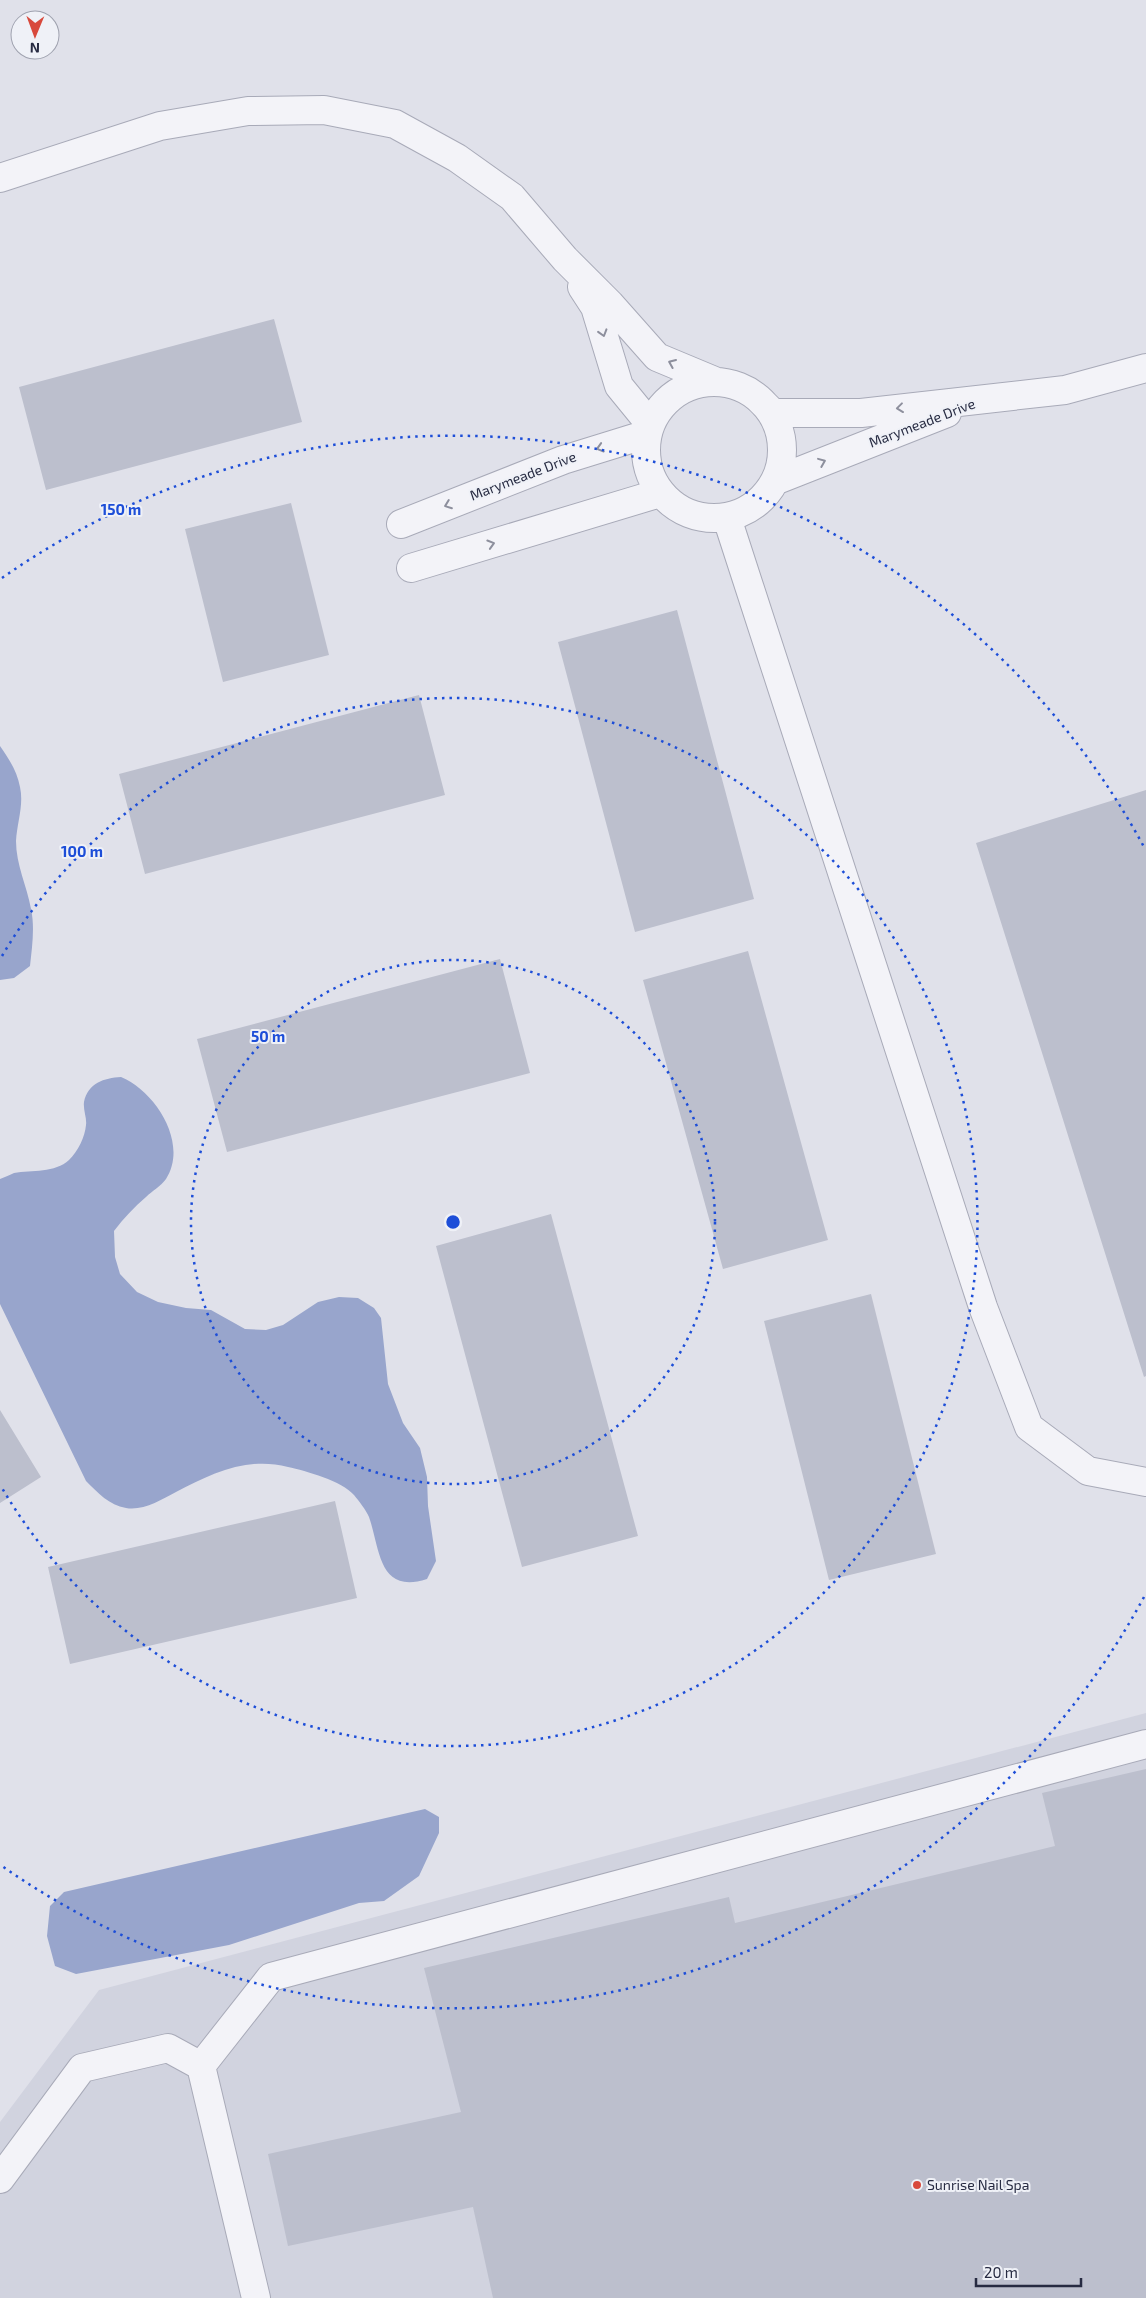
<svg xmlns="http://www.w3.org/2000/svg" width="1146" height="2298" font-family="'Exo 2',sans-serif">
<style>
.built{fill:#d1d3df}
.water{fill:#98a5cc}
.building{fill:#bcbfcd}
.lines{fill:none;stroke-linecap:round;stroke-linejoin:round}
.minor-casing{stroke:#a8aab8;stroke-width:30}
.minor{stroke:#f3f3f8;stroke-width:28}
.oneway{stroke:#8d8f9d}
.ring{fill:none;stroke:#1d4ed8;stroke-width:2.5;stroke-dasharray:2.5 5}
.poi-dot{fill:#d8493c;stroke:#eff1f7;stroke-width:2}
.labels{text-anchor:middle;stroke-width:4;stroke-linejoin:round;paint-order:stroke}
.street-label{font-size:14px;fill:#272b42;stroke:#eff1f7}
.poi-label{font-size:14px;fill:#272b42;stroke:#eff1f7;text-anchor:start}
.centre{fill:#1d4ed8;stroke:#eff1f7;stroke-width:2.5}
.ring-label{font-size:15px;text-anchor:middle;font-weight:bold;fill:#1d4ed8;stroke:#eff1f7;stroke-width:4;stroke-linejoin:round;paint-order:stroke}
</style>
<rect width="100%" height="100%" fill="#e0e1ea"/>
<path class="built" d="M1146 1713V2298H0V2122L99 1990Z"/>
<path class="water" d="M0 746C9 759 17 771 20 787 24 805 17 823 16 841 16 865 27 886 31 909 35 927 32 948 30 966L14 978 0 980Z
M121 1077C155 1091 189 1143 166 1179 161 1186 152 1191 146 1197 134 1207 124 1218 114 1231L115 1257 120 1274 137 1292 158 1302 186 1308 211 1310 245 1329 266 1330 283 1325 318 1302 339 1297 358 1298 374 1308 381 1318 388 1384 403 1423 420 1448 427 1477 428 1506 436 1561 427 1579C378 1595 380 1548 369 1517 366 1510 359 1501 354 1495 342 1481 306 1471 288 1467 247 1456 211 1474 176 1492 161 1500 143 1511 126 1508 109 1505 98 1493 86 1481L0 1304V1179C5 1177 10 1175 14 1173 32 1170 55 1173 69 1160 78 1151 85 1137 86 1125 87 1118 83 1110 84 1102 88 1083 104 1078 121 1077Z
M425 1809 439 1817V1833L419 1876 384 1901 359 1903 229 1945 76 1974 55 1966 47 1936 50 1906 64 1892Z"/>
<path class="building" d="M274 319 302 422 46 490 19 387Z
M291 503 329 655 223 682 185 529Z
M677 610 754 899 635 932 558 642Z
M419 695 445 795 145 874 119 774Z
M1146 790V1376L1144 1377 976 843Z
M748 951 828 1240 723 1269 643 980Z
M500 959 530 1073 227 1152 197 1039Z
M551 1214 638 1536 522 1567 436 1246Z
M871 1294 936 1554 829 1580 764 1321Z
M0 1410 41 1477 0 1503Z
M335 1501 357 1598 70 1664 48 1567Z
M1146 1769V2298H493L473 2207 288 2246 268 2154 461 2112 424 1968 729 1897 735 1923 1055 1846 1042 1793Z"/>
<g class="lines">
<defs>
<path id="minor" d="M0 178 160 126 248 111 324 110 395 124 457 158 512 197 565 259 610 304 657 357 717 382
M582 287 595 307 619 386 650 424
M646 450a68 68 0 1 1 136 0a68 68 0 1 1-136 0Z
M760 400 773 413H861L1065 390 1146 368
M777 480 947 413
M727 518 983 1307 1029 1427 1088 1471 1146 1482
M401 524 563 460 647 434
M411 568 660 493
M201 2066 271 1977 1146 1744
M0 2179 82 2068 168 2048 201 2066 256 2298"/>
</defs>
<use href="#minor" class="minor-casing"/>
<use href="#minor" class="minor"/>
</g>
<defs><path id="oneway-chevron" d="M-2-3.5L2.5 0L-2 3.5" fill="none" stroke-width="1.6" stroke-linecap="round" stroke-linejoin="round" transform="scale(1.25)"/></defs>
<g class="oneway">
<use href="#oneway-chevron" transform="translate(603 333) rotate(73)"/>
<use href="#oneway-chevron" transform="translate(672 363) rotate(-157)"/>
<use href="#oneway-chevron" transform="translate(900 408) rotate(173)"/>
<use href="#oneway-chevron" transform="translate(600 448) rotate(163)"/>
<use href="#oneway-chevron" transform="translate(822 462) rotate(-22)"/>
<use href="#oneway-chevron" transform="translate(448 505) rotate(159)"/>
<use href="#oneway-chevron" transform="translate(491 544) rotate(-17)"/>
</g>
<g class="ring">
<circle cx="453" cy="1222" r="262"/>
<path d="M2 956A524 524 0 1 1 2 1488"/>
<path d="M1144 1597A786 786 0 0 1 2 1866M2 578A786 786 0 0 1 1144 847"/>
</g>
<circle class="poi-dot" cx="917" cy="2185" r="5"/>
<g class="labels">
<g class="street-label">
<text transform="translate(922 423) rotate(-21)" y="5">Marymeade Drive</text>
<text transform="translate(523 476) rotate(-21)" y="5">Marymeade Drive</text>
</g>
<g class="poi-label">
<text x="927" y="2190">Sunrise Nail Spa</text>
</g>
</g>
<circle cx="453" cy="1222" r="8" class="centre"/>
<g class="ring-label">
<text x="121" y="515">150 m</text>
<text x="82" y="857">100 m</text>
<text x="268" y="1042">50 m</text>
</g>
<g transform="translate(35 35) rotate(181)"><circle r="24" fill="#eff1f7" stroke="#9fa2af"/>
<path d="M0-4L9 19L0 12L-9 19Z" fill="#d8493c"/>
<text y="-8" font-size="14" font-weight="bold" text-anchor="middle" fill="#272b42">N</text>
</g>
<path d="M976 2278v8h105v-8" fill="none" stroke="#272b42" stroke-width="2.5"/>
<text x="984" y="2278" font-size="15" fill="#272b42" stroke="#eff1f7" stroke-width="4" paint-order="stroke">20 m</text>
</svg>
